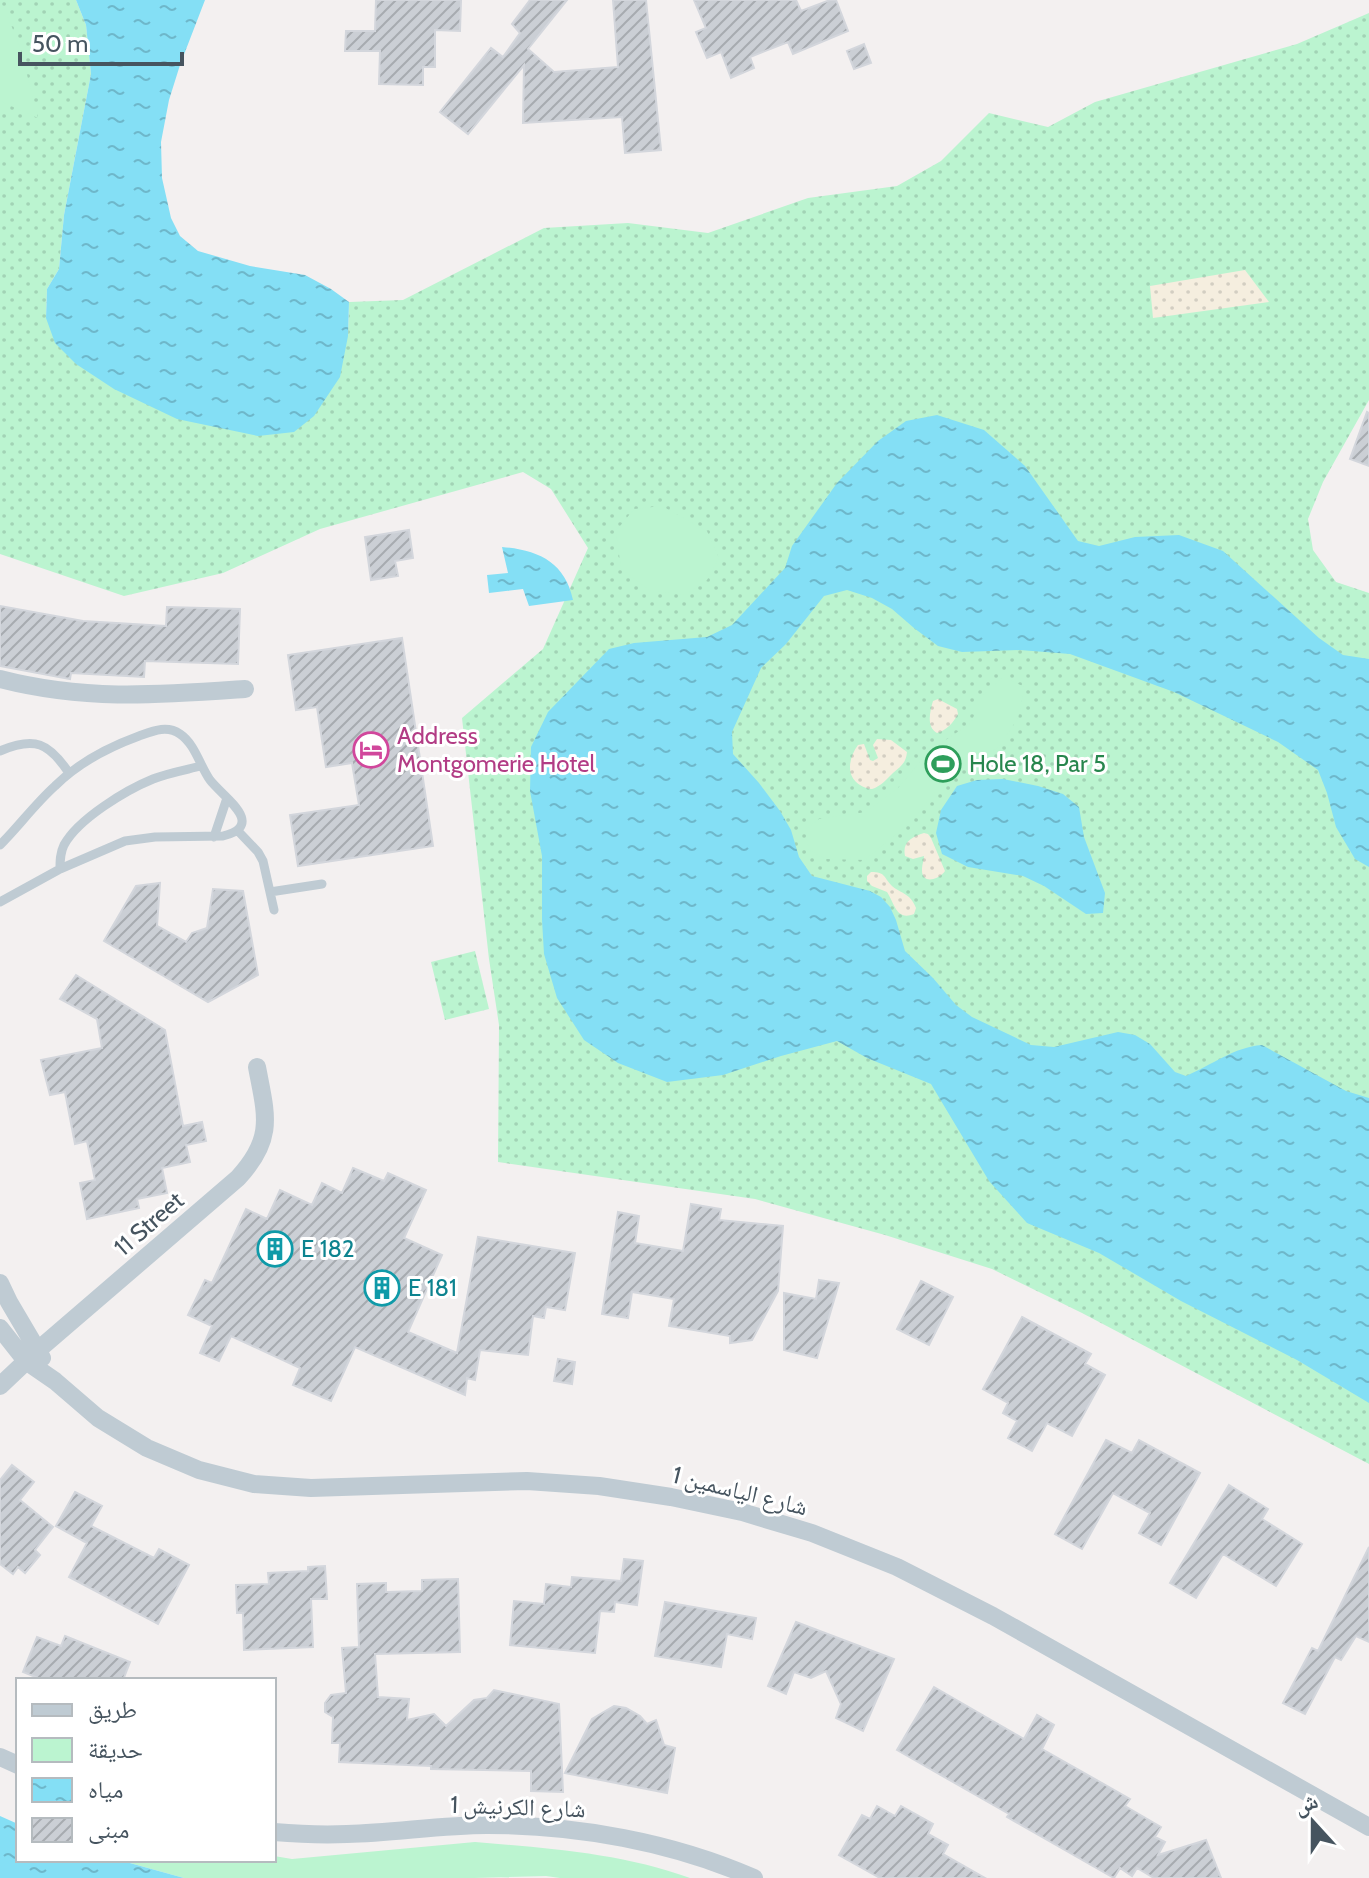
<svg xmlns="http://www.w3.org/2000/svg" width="1369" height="1878" font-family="Cabin,'Noto Naskh Arabic',sans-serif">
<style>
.grass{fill:url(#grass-dots)}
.sand{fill:url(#sand-dots)}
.park{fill:#bbf4d0}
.water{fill:url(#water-ripples)}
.building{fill:url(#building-hatch);stroke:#d3d6dc;stroke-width:2}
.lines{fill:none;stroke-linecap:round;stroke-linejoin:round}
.lane{stroke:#bfcbd3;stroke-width:9}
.street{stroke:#bfcbd3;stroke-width:18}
.labels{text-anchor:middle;stroke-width:6;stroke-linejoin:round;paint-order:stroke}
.hotel-label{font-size:24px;fill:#b23c85;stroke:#fff;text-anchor:start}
.leisure-label{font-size:24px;fill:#27864d;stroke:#fff;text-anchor:start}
.street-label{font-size:24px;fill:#46545f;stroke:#fff}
.culture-label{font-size:24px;fill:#0d838f;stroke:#fff;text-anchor:start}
</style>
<defs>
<pattern id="grass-dots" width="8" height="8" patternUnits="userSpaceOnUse" patternTransform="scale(2)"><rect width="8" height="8" fill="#bbf4d0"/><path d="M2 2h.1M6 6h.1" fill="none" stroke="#a2d3b5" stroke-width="1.8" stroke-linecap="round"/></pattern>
<pattern id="sand-dots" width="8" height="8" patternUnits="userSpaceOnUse" patternTransform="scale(2)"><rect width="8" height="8" fill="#f5eedf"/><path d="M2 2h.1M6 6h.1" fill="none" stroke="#d3cec2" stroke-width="1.8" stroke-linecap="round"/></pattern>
<pattern id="water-ripples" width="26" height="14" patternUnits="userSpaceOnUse" patternTransform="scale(2)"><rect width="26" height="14" fill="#84dff5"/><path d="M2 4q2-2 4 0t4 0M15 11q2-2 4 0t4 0" fill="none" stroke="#6eb7ca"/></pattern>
<pattern id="building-hatch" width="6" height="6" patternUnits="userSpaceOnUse" patternTransform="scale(2)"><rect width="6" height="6" fill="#cbcfd5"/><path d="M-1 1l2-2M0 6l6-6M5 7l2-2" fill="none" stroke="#a7abb0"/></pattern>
</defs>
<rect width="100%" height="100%" fill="#f3f0f0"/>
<path class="grass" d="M0 0H76L86 25 91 74 64 215 59 269 47 289 46 318 348 336 349 302 403 300 544 228 628 223 708 233 808 198 897 186 941 161 989 113 1048 127 1095 102 1297 44 1369 13V400L1323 482 1308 519 1313 550 1336 582 1369 593V1464L1082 1313 992 1269 885 1235 755 1199 498 1162 499 1025 489 959 462 718 543 649 588 548 551 489 523 472 320 529 223 573 124 596 0 554Z
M475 951 489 1009 445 1020 431 962Z"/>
<path class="sand" d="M1245 270 1269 302 1153 318 1150 286Z
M938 699 957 709 958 714C953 723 947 730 937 733 926 727 930 711 933 701Z
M877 739 891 740 907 752C906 763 901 766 893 773 888 778 880 787 872 789 868 789 863 787 860 785 845 776 849 757 858 745L864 744 870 760 873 761 878 758 873 745Z
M924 833 928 834 931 838 945 871C939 880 921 885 922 869 922 864 924 860 924 856L913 859 905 856C902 842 912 837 924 833Z
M871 872C886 872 883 877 892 886 902 894 910 893 916 908L914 914C896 921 895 904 887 892L872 886 867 881V876Z"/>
<path class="park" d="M0 15H7L20 47 38 118 0 101Z
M662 506 707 531 719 558 707 580 685 595 649 590 621 569 616 531 634 509Z
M1003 677 1025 687 1018 718 999 747 945 778 912 821 865 860 825 859 809 850 805 830 819 819 866 812 898 788 929 751 971 723 982 696Z
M475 1842C547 1848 621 1853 690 1878H560L546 1876 474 1878H184L119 1860H274V1856L292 1859Z"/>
<path class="water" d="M76 0H205L180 65 169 100 161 142 162 178 171 218 180 236 198 251 250 266 305 275 331 289 349 302 348 336 340 377 314 416 294 432 258 436 177 419 114 389 76 364 55 343 46 318 47 289 59 269 64 215 91 74 86 25Z
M937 415 984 430 1025 466 1078 541 1099 546 1135 537 1179 535 1223 551 1319 638 1343 655 1369 659V867L1355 859 1336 827 1327 793 1318 770 1278 742 1174 692 1070 654 1020 650 962 652 938 646 914 628 892 609 872 598 847 590 824 596 786 644 761 668 732 732 733 754 759 783 780 811 791 830 799 857 812 876 870 891 881 897 890 907 896 920 905 951 933 978 956 1005 972 1017 1031 1045 1054 1047 1118 1032 1135 1035 1150 1044 1175 1072 1186 1076C1212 1065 1234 1047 1262 1045L1346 1091 1369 1098V1403L1297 1360 1181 1301 1099 1253 1027 1223 989 1181 931 1084 867 1058 837 1041 781 1056 723 1075 667 1082 618 1063 584 1040 557 998 544 954 542 920V856L530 791 531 747 548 712 609 649 634 643 707 637 732 625 785 568 792 546 837 483 878 441 906 421Z
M502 547C538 550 565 562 573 600L529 606 523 589 489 593 487 575 508 573Z
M1003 779 1038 786 1063 794 1079 807 1084 837 1105 893 1103 913 1086 914 1044 886 1023 876 968 867 942 854 936 833 941 810 957 786 977 780Z
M0 1816 18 1824V1860H119L184 1878H0Z"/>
<path class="building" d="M376 0H461L460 31 435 30V67H423V85L379 84 380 51H345L346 31H375Z
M530 0H567L528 49 554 72 618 67 613 0H646L661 150 625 153 622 117 523 123 524 65 468 134 440 112 491 48 503 57 520 33 512 24Z
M694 0H796L801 11 830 0H836L848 31 793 54 788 42 750 57 754 68 731 78 721 52 707 58 696 32 706 28Z
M864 44 871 63 854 69 847 51Z
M1367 412 1369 413V466L1350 459Z
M409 530 413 558 395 561 398 576 371 580 365 537Z
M0 606 83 621 166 626 167 607 240 609 238 664 145 661 144 677 71 673 70 679 0 666Z
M402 638 433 846 298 866 290 815 359 805 352 763 326 767 317 707 296 710 288 655Z
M160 883 157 926 186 942 192 933 207 928 213 889 243 891 258 975 208 1002 104 941 136 886Z
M76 975 165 1030 183 1126 202 1122 206 1141 186 1145 190 1162 162 1168 167 1193 137 1199 139 1208 87 1219 80 1183 95 1180 87 1141 75 1144 65 1092 50 1095 41 1060 102 1048 97 1019 60 999Z
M353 1168 384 1181 388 1173 426 1190 404 1238 442 1255 408 1332 457 1353 478 1237 575 1253 565 1310 546 1307 544 1318 533 1316 528 1355 480 1350 475 1380 467 1378 465 1395 355 1347 331 1401 293 1385 300 1368 231 1336 219 1361 200 1353 212 1326 188 1315 205 1280 212 1283 246 1209 267 1219 280 1190 312 1205 322 1183 342 1193Z
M691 1204 721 1209 719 1220 783 1226 778 1291 752 1340 730 1343V1336L669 1326 674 1299 632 1292 628 1318 602 1314 618 1212 639 1216 635 1243 683 1251Z
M819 1280 839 1283 817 1358 784 1350V1293L816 1299Z
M921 1281 953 1297 929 1345 897 1329Z
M1022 1317 1091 1354 1085 1364 1105 1375 1072 1436 1047 1423 1032 1451 1008 1438 1017 1421 1003 1413 1008 1403 983 1389Z
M558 1359 575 1362 572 1384 554 1381Z
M1106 1440 1132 1453 1139 1440 1200 1473 1161 1545 1139 1533 1150 1513 1113 1493 1082 1549 1055 1534Z
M12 1465 34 1482 20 1500 53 1527 35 1550 40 1555 25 1573 18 1567 13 1574 0 1564V1480Z
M1229 1485 1268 1509 1262 1519 1302 1544 1276 1586 1223 1554 1196 1598 1170 1583Z
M75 1492 102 1506 91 1526 154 1558 159 1549 189 1565 158 1624 69 1577 87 1543 56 1526Z
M1369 1547V1642L1356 1636 1341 1660 1335 1657 1305 1714 1283 1703 1312 1648 1318 1651Z
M624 1559 643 1561 637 1605 615 1602 614 1612 600 1611 595 1653 510 1645 514 1601 544 1604 546 1584 571 1587 572 1577 621 1581Z
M325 1566 327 1599H311L313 1647 244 1650 243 1613H237L236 1585 269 1584 268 1573 308 1571V1567Z
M458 1579 460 1652 375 1654 378 1697 409 1699 407 1720 434 1714 446 1726 474 1700 487 1698 494 1690 559 1704 563 1792 531 1791V1771L431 1769V1766L339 1762 340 1743H332L333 1717 325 1712V1703L331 1695 346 1693 342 1648 359 1647 357 1584 386 1583V1592L422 1591V1580Z
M665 1602 756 1618 752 1639 727 1634 721 1667 655 1656Z
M796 1622 894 1659 863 1731 836 1718 841 1704 826 1671 811 1678 794 1672 786 1694 768 1686Z
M65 1636 130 1662 123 1680H43L23 1672 37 1637 61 1646Z
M934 1687 1024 1739 1037 1715 1054 1725 1042 1749 1130 1799 1125 1806 1161 1827 1155 1837 1165 1842 1158 1855 1206 1840 1221 1878H1154L1137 1868 1132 1876 1120 1868 1114 1878 1007 1817 1009 1814 897 1750Z
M614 1706 626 1708 640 1716 647 1724 656 1720 664 1745 675 1748 667 1793 565 1773 592 1719Z
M877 1806 895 1816 901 1806 933 1824 928 1834 948 1845 943 1854 985 1878H880L839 1855 862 1815 870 1819Z"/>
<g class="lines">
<path class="lane" d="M0 751C35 736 49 743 69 773
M238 831 258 852 263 861 274 910
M214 837 227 798
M0 845C19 826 35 804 55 786 78 763 109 747 139 736 153 731 167 725 180 734 195 744 200 766 210 780 223 797 267 825 223 836L155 837 125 841 60 869 0 902
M60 869C60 861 60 853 64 845 78 819 126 790 153 779 168 773 185 770 201 766
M270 892 322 884"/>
<path class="street" d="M0 679C85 701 158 695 245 689
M0 1283 9 1302 42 1358
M0 1328 26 1361 55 1381 98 1418 147 1448 199 1470 254 1484 311 1488 527 1481 599 1486 671 1497 742 1512 812 1533 897 1567 993 1616 1369 1827
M0 1386 38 1350 238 1178C275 1138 266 1115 257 1067
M0 1757 18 1765
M274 1832C298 1834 323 1835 347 1834 394 1833 440 1825 487 1825 577 1825 672 1842 754 1878"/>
</g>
<defs>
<symbol id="hotel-ring" viewBox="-11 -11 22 22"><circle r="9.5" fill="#fff" stroke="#d1479c" stroke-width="1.5"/><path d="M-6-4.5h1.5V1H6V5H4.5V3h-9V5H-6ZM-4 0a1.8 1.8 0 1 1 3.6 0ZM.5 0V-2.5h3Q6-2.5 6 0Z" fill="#d1479c"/></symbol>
<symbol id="stadium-ring" viewBox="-11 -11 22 22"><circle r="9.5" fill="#fff" stroke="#2e9e5b" stroke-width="1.5"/><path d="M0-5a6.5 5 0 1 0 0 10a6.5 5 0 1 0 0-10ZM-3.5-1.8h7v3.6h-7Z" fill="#2e9e5b"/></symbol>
<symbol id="building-ring" viewBox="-11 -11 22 22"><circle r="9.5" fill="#fff" stroke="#0f9aa8" stroke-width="1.5"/><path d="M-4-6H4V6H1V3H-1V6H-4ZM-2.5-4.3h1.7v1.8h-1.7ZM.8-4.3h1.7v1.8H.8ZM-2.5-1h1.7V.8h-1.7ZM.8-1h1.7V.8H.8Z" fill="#0f9aa8"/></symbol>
</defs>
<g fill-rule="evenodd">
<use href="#hotel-ring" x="351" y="730" width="40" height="40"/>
<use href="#stadium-ring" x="923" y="744" width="40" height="40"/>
<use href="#building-ring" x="255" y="1229" width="40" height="40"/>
<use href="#building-ring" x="362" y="1268" width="40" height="40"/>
</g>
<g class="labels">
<g class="hotel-label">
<text x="397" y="744">Address<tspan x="397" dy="28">Montgomerie Hotel</tspan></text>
</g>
<g class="leisure-label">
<text x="969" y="772">Hole 18, Par 5</text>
</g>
<g class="street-label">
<text transform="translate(149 1224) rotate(-41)" y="8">11 Street</text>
<text transform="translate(740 1491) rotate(14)" y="8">شارع الياسمين 1</text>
<text transform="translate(518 1807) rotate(2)" y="8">شارع الكرنيش 1</text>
</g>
<g class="culture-label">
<text x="301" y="1257">E 182</text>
<text x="408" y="1296">E 181</text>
</g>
</g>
<rect x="16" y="1678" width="260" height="184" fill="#ffffff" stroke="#b5bbbf" stroke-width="2"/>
<rect x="32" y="1704" width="40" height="12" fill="#bfcbd3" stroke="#b5bbbf" stroke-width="2"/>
<text x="88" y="1718" font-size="24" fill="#46545f">طريق</text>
<rect x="32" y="1738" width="40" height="24" fill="#bbf4d0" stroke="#b5bbbf" stroke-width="2"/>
<text x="88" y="1758" font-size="24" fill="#46545f">حديقة</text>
<rect x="32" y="1778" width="40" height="24" fill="url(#water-ripples)" stroke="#b5bbbf" stroke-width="2"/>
<text x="88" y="1798" font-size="24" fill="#46545f">مياه</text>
<rect x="32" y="1818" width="40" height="24" fill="url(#building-hatch)" stroke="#b5bbbf" stroke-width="2"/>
<text x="88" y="1838" font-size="24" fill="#46545f">مبنى</text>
<g transform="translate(1313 1822) rotate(339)" stroke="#ffffff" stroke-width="6" paint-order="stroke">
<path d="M0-6L14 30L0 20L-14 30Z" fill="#46545f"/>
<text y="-12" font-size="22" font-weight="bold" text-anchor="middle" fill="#46545f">ش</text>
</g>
<path d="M20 52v12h162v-12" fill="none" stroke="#46545f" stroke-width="4"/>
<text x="32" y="52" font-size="24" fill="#46545f" stroke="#ffffff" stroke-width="6" paint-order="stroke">50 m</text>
</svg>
